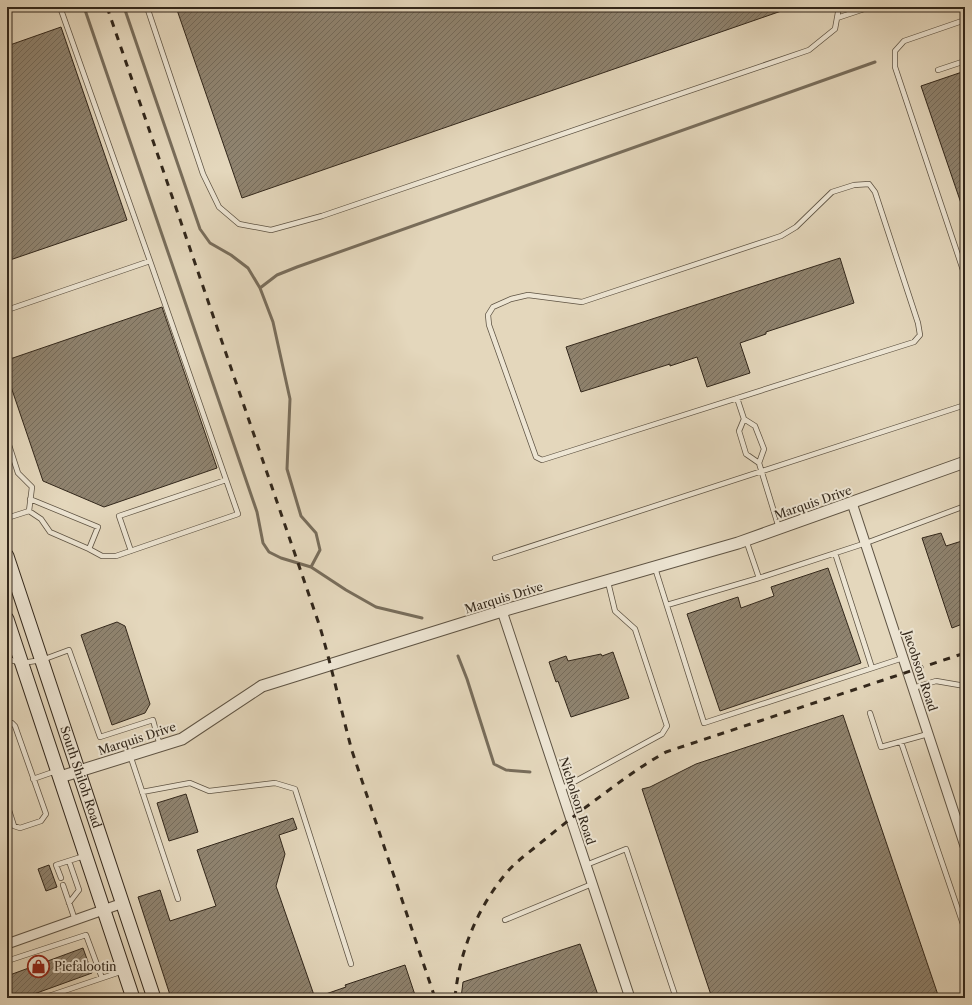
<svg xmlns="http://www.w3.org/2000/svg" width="972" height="1005" font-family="'Libre Caslon Text',serif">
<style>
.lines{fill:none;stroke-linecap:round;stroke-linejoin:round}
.stream{stroke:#786d5b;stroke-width:3}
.building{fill:url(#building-hatch);stroke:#32271b}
.service-casing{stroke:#5e5343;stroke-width:6}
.minor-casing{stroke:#5e5343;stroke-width:11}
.tertiary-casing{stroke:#5e5343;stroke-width:13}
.secondary-casing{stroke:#32271b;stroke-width:15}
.service{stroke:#ede5d3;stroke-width:4.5}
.minor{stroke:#ede5d3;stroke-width:9}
.tertiary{stroke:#ede5d3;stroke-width:11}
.secondary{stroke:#ede5d3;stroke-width:13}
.rail{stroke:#32271b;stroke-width:3;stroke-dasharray:7 7;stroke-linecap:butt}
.labels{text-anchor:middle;stroke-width:4;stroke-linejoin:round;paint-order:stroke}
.street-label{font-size:12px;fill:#32271b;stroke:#ede5d3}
.poi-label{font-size:12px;fill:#32271b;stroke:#ede5d3;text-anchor:start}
</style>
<defs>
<pattern id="building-hatch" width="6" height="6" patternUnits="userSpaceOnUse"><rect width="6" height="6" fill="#8f836f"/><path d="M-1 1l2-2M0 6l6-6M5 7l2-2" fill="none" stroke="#756b5a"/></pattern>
</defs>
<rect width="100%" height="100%" fill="#e4d7bc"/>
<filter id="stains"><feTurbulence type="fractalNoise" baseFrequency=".005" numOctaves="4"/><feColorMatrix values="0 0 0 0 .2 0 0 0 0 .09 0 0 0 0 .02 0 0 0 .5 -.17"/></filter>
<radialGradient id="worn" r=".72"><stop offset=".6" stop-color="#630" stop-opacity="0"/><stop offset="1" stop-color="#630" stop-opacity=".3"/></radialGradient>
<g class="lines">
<path class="stream" d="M84 7 257 512 263 543 269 552 281 558 311 567 346 590 376 607 422 618
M124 7 200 229 210 243 231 255 248 268 260 288 273 322 290 399 287 469 301 516 316 533 320 550 311 567
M260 288 277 275 297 267 875 62
M458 656 467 679 494 764 506 770 530 772"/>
</g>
<path class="building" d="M176 7H790V8L242 198Z
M61 27 127 220 7 261V46Z
M965 71V212H964L921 86Z
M840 258 854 303 766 332V334L740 343 750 373 707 387 697 357 670 366V364L581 392 566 347Z
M162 307 217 468 104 507 43 481 7 375V360Z
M941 533 946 546 965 540V623L952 628 922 538Z
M828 568 861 663 720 711 687 614 738 597 741 608 774 596 771 587Z
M117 622 125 626 150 704 145 713 112 725 81 635Z
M613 652 629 698 571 717 558 681 556 682 549 662 566 656 568 661 601 654 602 656Z
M843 715 939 998H712L642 789 650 787 696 764Z
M186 794 198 832 169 841 157 803Z
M293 818 297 829 279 835 285 854 276 886 315 998H171L138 897 160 890 170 921 216 906 197 850Z
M49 865 57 887 46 891 38 869Z
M580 944 599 998H461L463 982Z
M83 948 92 973 23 998H7V976Z
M405 965 416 998H317V997L346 987 345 985Z"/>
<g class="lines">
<defs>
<path id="service" d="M60 7 150 261 238 514 116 556H102L89 549
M147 7 203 174 219 207 239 224 271 230 322 216 809 50 835 29 839 7
M837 18 870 7
M965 20 904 41 895 51V67L965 276
M938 70 965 61
M869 184 875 192 918 323 920 335 914 342 542 460 536 457 489 325 488 315 493 307 511 299 528 295 582 302 781 236 796 227 832 192 854 185Z
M7 310 150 261
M737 398 744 419 755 426 764 449 759 463
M744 419 739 431 746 454 759 463 779 528
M7 439 18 473 32 487 29 511 7 518
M29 511 41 519 50 532 89 549 98 527 30 499
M746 540 759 578 866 543 965 506
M131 551 119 516 226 480
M835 553 872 668
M495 558 965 405
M655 568 704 723 903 658
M667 605 759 578
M7 659 22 663 42 660 69 650 100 737 153 720 160 746
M913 688 936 681 965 686
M870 713 881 747 928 734
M7 724 12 723 15 726 46 814 41 821 20 828 14 826 7 804
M901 742 965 930
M130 755 178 899
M33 779 56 771
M561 789 662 734 667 726 635 629 615 611 608 582
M142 792 190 783 209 791 275 783 295 789 351 964
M69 861 79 890 69 903
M586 865 626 849 676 998
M61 878 56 865 84 856
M63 885 75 920
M505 920 592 884
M7 961 86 935 102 978
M43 998 123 971"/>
<path id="minor" d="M852 503 965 846
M502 611 630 998
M7 944 123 903"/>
<path id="tertiary" d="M60 777 182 739 262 686 502 611 738 543 965 462"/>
<g id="secondary">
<path id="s1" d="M7 556 154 998"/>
<path d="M7 619 133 998"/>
</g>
</defs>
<use href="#service" class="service-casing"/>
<use href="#minor" class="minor-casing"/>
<use href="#tertiary" class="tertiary-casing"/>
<use href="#secondary" class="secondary-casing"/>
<use href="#service" class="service"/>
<use href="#minor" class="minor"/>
<use href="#tertiary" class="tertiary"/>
<use href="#secondary" class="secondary"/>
<path class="rail" d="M107 7 320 627C332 668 341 710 352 751L435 998
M455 998C459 952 478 906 508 871 517 861 528 853 538 845 554 832 570 819 586 807 612 788 637 768 666 752L965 653"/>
</g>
<defs>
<symbol id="shop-ring" viewBox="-11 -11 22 22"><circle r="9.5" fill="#ede5d3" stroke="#8f2418" stroke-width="1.5"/><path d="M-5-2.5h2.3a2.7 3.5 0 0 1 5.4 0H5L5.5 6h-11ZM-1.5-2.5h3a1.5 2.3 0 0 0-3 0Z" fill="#8f2418"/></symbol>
</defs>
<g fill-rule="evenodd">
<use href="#shop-ring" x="26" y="954" width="25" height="25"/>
</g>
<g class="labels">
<g class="street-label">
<text transform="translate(813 503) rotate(-19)" y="4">Marquis Drive</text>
<text transform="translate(504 598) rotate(-17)" y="4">Marquis Drive</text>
<text transform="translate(920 671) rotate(72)" y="4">Jacobson Road</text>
<text transform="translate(137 739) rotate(-18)" y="4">Marquis Drive</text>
<text dy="4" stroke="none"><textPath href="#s1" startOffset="233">South Shiloh Road</textPath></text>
<text transform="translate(577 801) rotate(72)" y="4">Nicholson Road</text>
</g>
<g class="poi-label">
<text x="54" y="971">Piefalootin</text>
</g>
</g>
<rect width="972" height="1005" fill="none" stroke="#e4d7bc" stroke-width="24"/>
<rect x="8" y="8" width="956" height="989" fill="none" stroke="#32271b" stroke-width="2"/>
<rect x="12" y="12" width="948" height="981" fill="none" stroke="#32271b"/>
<rect width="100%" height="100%" filter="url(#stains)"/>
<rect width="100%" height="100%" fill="url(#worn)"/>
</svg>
